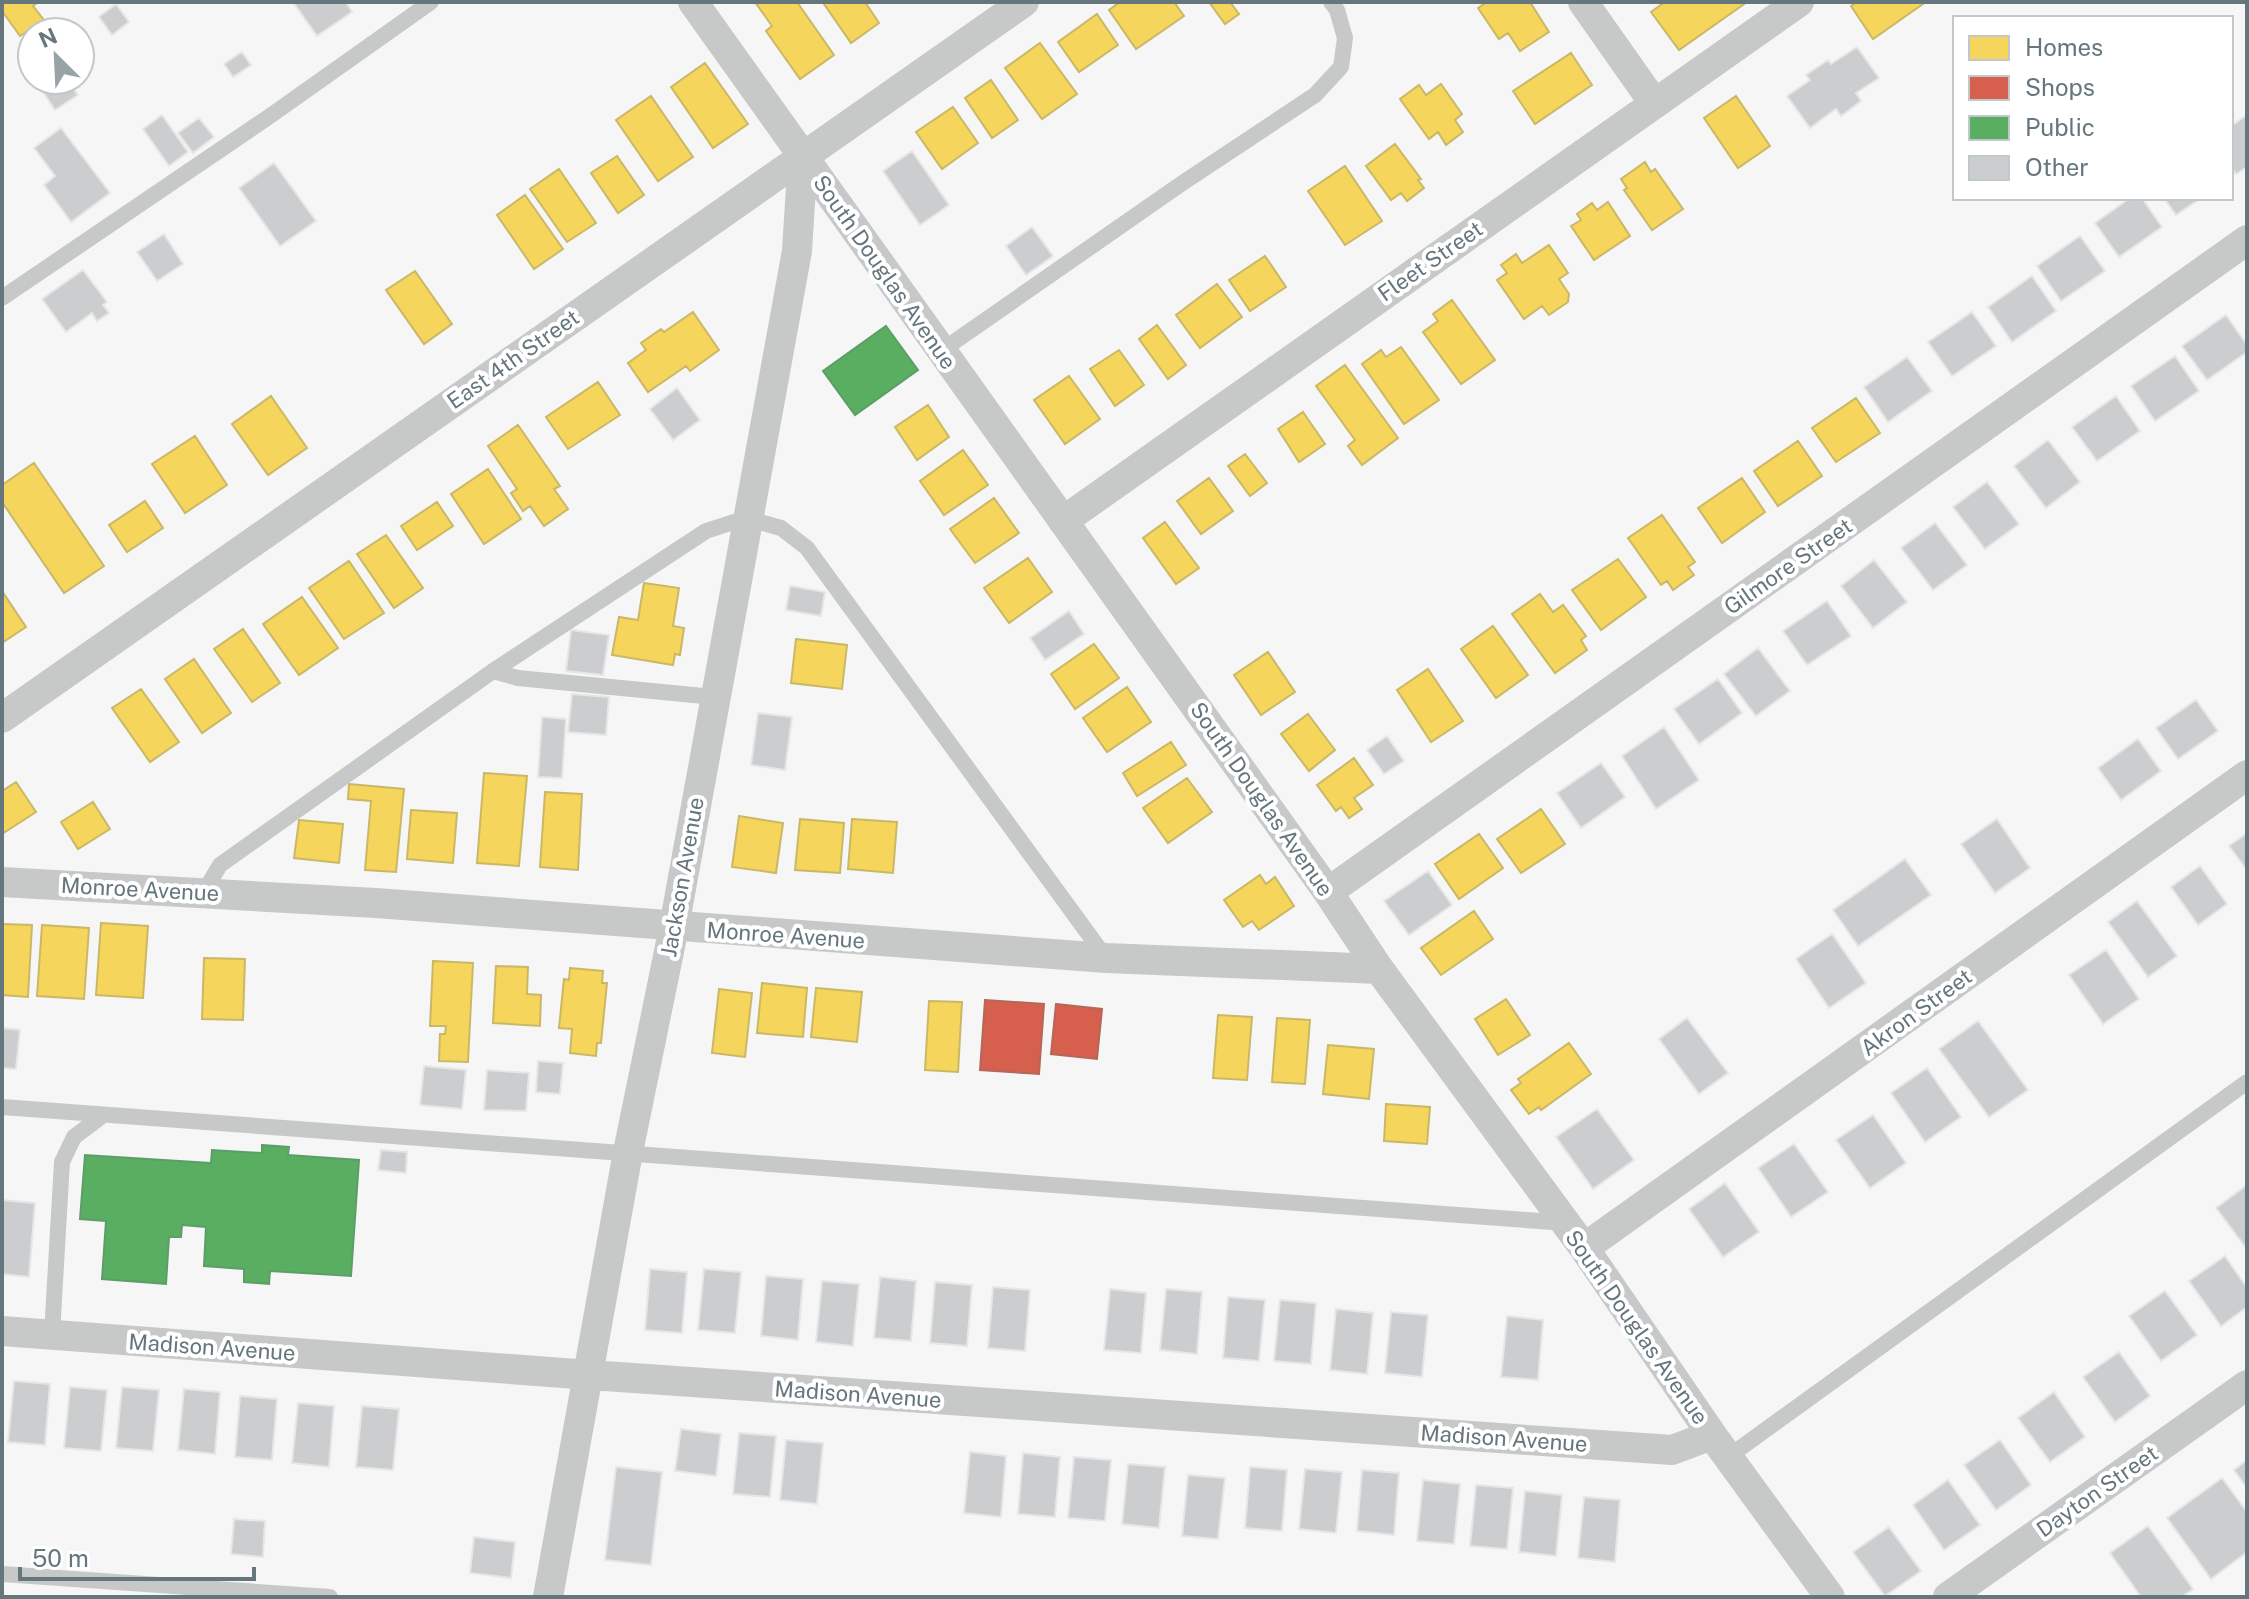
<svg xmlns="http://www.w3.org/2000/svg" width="2249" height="1599" font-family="'Public Sans',sans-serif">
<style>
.homes{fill:#f6d55c;stroke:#cab866;stroke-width:2}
.shops{fill:#d6604d;stroke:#b4675b;stroke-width:2}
.public{fill:#5aae61;stroke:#5d9d69;stroke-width:2}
.building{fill:#cbcdce;stroke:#e6e6e6;stroke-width:2}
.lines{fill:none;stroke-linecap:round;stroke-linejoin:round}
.lane{stroke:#c7c9c9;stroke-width:16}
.street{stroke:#c7c9c9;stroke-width:30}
.labels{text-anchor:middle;stroke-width:8;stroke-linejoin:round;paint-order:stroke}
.street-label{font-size:22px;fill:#65767d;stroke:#fff}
</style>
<rect width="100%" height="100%" fill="#f6f6f6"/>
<path class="homes" d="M2 2H38L33 6 44 20 20 36 2 11Z
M755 2H797L834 55 800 79 766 31 772 26Z
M827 2H865L879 23 851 43 824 4Z
M1120 2H1174L1184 16 1136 49 1109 10Z
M1209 2H1230L1239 14 1225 24Z
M1487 2H1530L1549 32 1520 51 1508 33 1499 39 1478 8Z
M1665 2H1742L1744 4 1679 50 1651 12Z
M1857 2H1922L1923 4 1873 39 1851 6Z
M1097 14 1118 45 1079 72 1058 42Z
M1040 43 1077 94 1042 119 1005 68Z
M1571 53 1592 85 1535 124 1513 91Z
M705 63 748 124 713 148 671 87Z
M991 80 1018 120 992 138 965 98Z
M1441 84 1462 114 1455 120 1463 132 1446 145 1438 132 1429 139 1400 99 1419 85 1426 95Z
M651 96 693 157 658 181 616 120Z
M1736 96 1770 146 1738 168 1704 118Z
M953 107 978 143 942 169 916 132Z
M1395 144 1421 179 1418 180 1424 188 1407 201 1401 193 1391 200 1366 166Z
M617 156 644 195 618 213 591 173Z
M1645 162 1651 172 1655 169 1683 209 1652 230 1624 190 1627 188 1621 179Z
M1345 166 1382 221 1345 245 1308 191Z
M559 169 596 223 567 242 530 189Z
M525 195 563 249 534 269 497 215Z
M1608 202 1630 236 1594 260 1571 226 1581 220 1577 214 1592 203 1597 210Z
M1549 245 1568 273 1559 279 1569 294 1568 302 1549 315 1542 306 1524 319 1497 280 1507 273 1501 265 1516 254 1522 263Z
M1265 256 1286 287 1250 311 1229 280Z
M415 271 452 324 424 344 386 290Z
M1217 284 1242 317 1200 348 1176 315Z
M1452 300 1495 360 1461 384 1423 332 1438 321 1433 314Z
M693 312 719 350 690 371 686 366 648 392 628 363 646 350 641 343 661 329 664 332Z
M1157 325 1186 365 1168 379 1139 339Z
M1401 347 1439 400 1404 424 1362 364 1381 350 1386 357Z
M1119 350 1144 385 1115 406 1090 369Z
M1345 365 1398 438 1362 465 1348 446 1355 440 1316 386Z
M1069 376 1100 419 1065 444 1034 400Z
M598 382 620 415 568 449 546 417Z
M271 396 307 448 268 475 232 424Z
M1856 398 1880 433 1836 462 1812 428Z
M928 405 949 437 917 460 895 427Z
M1303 412 1325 444 1299 462 1278 429Z
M518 425 560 486 554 489 568 509 544 526 530 506 523 511 511 493 517 489 488 446Z
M195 436 227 485 185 513 152 464Z
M1798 441 1822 476 1778 506 1754 471Z
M963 450 988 485 944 515 920 481Z
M1245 454 1267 483 1250 496 1228 466Z
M34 463 104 566 64 593 2 502V485Z
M488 469 521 519 484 544 451 494Z
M1209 478 1233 511 1201 534 1177 501Z
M1742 478 1765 512 1722 543 1698 508Z
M994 498 1019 533 975 563 950 529Z
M145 501 163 528 127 552 109 525Z
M437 502 453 526 417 550 401 526Z
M1662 515 1695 562 1688 567 1694 575 1673 590 1667 581 1661 585 1628 538Z
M1165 522 1199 568 1176 584 1143 538Z
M386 535 423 588 394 608 357 554Z
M1028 558 1052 592 1009 623 984 588Z
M1618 559 1646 597 1601 630 1572 590Z
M349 561 384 613 344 639 309 588Z
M644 583 679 588 673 626 684 628 680 655 675 654 673 665 612 655 619 617 638 620Z
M2 591 26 627 2 643Z
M1540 594 1553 612 1563 605 1586 636 1581 640 1587 650 1555 673 1512 614Z
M302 597 338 648 299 675 263 624Z
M1493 626 1528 675 1496 698 1461 649Z
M243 629 280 683 252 702 214 649Z
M796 639 847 645 842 689 791 683Z
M1094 644 1119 678 1075 709 1051 674Z
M1268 652 1295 692 1261 715 1234 675Z
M194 659 231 713 202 733 165 679Z
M1428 669 1463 721 1431 742 1397 690Z
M1127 687 1151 722 1107 752 1083 718Z
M141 689 179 742 150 762 112 708Z
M1308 714 1335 750 1309 771 1281 734Z
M1171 742 1186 765 1137 796 1123 773Z
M1354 758 1373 785 1354 798 1362 809 1349 818 1341 807 1336 811 1317 785Z
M484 773 527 776 519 866 477 863Z
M1187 778 1212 812 1168 843 1143 808Z
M16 782 36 812 2 834V791Z
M349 784 404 789 396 872 365 870 371 801 348 799Z
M545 792 582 794 578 870 540 867Z
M93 802 110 829 78 849 61 822Z
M1541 809 1565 844 1521 873 1497 839Z
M411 810 457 813 453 863 407 859Z
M739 816 783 823 776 873 732 867Z
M800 819 844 823 840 873 795 870Z
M852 819 897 822 893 873 848 869Z
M299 820 343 824 339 863 294 858Z
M1479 834 1503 868 1459 899 1435 864Z
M1260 875 1266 884 1275 877 1294 906 1259 930 1252 921 1243 927 1224 900Z
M1474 911 1493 939 1441 975 1421 948Z
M101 923 148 926 143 998 96 995Z
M2 924 32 925 28 997 2 995Z
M42 925 89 928 84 999 37 996Z
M204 958 245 959 243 1020 202 1019Z
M433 961 473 963 468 1062 439 1061 440 1034H445L446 1026H430Z
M496 966 528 967 527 994 541 995 540 1026 493 1023Z
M570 968 603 971 602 983H607L601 1043H597L596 1056 570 1053 572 1029 559 1028 564 979 569 980Z
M762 983 807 988 803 1037 757 1033Z
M816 988 862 992 857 1042 811 1037Z
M719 989 752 993 745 1057 712 1053Z
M1506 999 1530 1035 1498 1055 1475 1019Z
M929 1001 962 1002 958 1072 925 1070Z
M1218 1015 1252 1017 1247 1080 1213 1078Z
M1277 1018 1310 1020 1305 1084 1272 1082Z
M1569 1043 1591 1074 1541 1110 1539 1107 1529 1114 1511 1090 1521 1083 1518 1079Z
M1328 1045 1374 1049 1369 1099 1323 1094Z
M1386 1104 1430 1107 1427 1144 1384 1141Z"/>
<path class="shops" d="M985 1000 1044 1004 1039 1074 980 1070Z
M1056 1004 1102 1009 1097 1059 1051 1054Z"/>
<path class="public" d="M886 326 918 370 855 415 823 371Z
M262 1145 289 1147 288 1155 359 1160 351 1276 270 1271 269 1284 244 1282V1269L204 1266 206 1227 182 1225 181 1237H169L166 1284 102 1279 106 1221 80 1219 85 1155 211 1163 212 1150 262 1153Z"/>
<path class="building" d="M293 2H346L352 12 317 36Z
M116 4 129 22 112 35 99 17Z
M1857 47 1879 78 1856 93 1861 101 1841 116 1836 109 1810 128 1787 96 1810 80 1806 75 1828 60 1831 64Z
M242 52 251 65 233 77 224 64Z
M32 53V75L22 60Z
M35 80H67L78 95 55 110Z
M162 115 188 152 169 166 143 129Z
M2247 115V167L2236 174 2231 167V126Z
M199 118 214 137 193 153 178 133Z
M61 128 110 193 71 222 44 185 55 176 34 148Z
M912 151 949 205 920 225 883 171Z
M274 163 316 221 280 246 239 188Z
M2130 198H2142L2162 227 2119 257 2095 223Z
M2164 198H2201L2176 215Z
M1032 227 1053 256 1026 275 1006 246Z
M164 234 183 264 157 281 137 252Z
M2080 236 2105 271 2061 301 2037 266Z
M83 270 107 302 103 305 109 313 97 321 92 313 66 332 42 299Z
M2032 276 2056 311 2012 342 1988 307Z
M1972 312 1996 346 1952 376 1928 342Z
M2226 315 2247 345V352L2207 380 2182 346Z
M2175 356 2199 391 2155 421 2131 386Z
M1907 357 1932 391 1888 422 1864 387Z
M677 388 700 420 673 440 650 409Z
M2116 396 2140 431 2097 461 2072 427Z
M2048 440 2080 482 2046 508 2014 466Z
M1987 482 2019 524 1985 549 1953 507Z
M1935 523 1967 565 1933 590 1901 548Z
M1874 560 1907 602 1873 628 1841 586Z
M790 586 825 592 821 616 786 610Z
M1827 601 1851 636 1807 665 1783 631Z
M1069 611 1084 634 1045 660 1030 638Z
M571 630 609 635 603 675 566 671Z
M1758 648 1790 691 1756 716 1724 674Z
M1718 679 1742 713 1699 744 1674 709Z
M572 694 609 697 606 735 568 732Z
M2196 700 2218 731 2178 759 2156 728Z
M758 713 792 717 785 770 751 765Z
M542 717 566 719 562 778 538 777Z
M1664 727 1699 780 1656 809 1622 756Z
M1387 736 1404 761 1384 774 1367 750Z
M2138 739 2161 771 2121 800 2098 768Z
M1601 763 1625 797 1581 828 1557 793Z
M1997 819 2030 868 1995 893 1961 844Z
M2247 833V870L2229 846Z
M1905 859 1931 895 1858 946 1833 910Z
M2200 866 2227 904 2198 925 2171 887Z
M1428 871 1452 905 1409 935 1384 901Z
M2137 901 2177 956 2148 977 2108 922Z
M1832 934 1866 983 1829 1008 1796 959Z
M2106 950 2139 999 2103 1024 2069 975Z
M1687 1018 1728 1073 1699 1094 1659 1039Z
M1978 1021 2028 1090 1989 1117 1939 1049Z
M2 1028 20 1030 16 1069 2 1068Z
M538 1061 563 1063 560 1094 536 1092Z
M424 1066 466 1070 462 1109 420 1105Z
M1927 1068 1961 1117 1925 1142 1891 1093Z
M487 1070 529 1073 526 1111 484 1110Z
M1597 1109 1634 1160 1593 1189 1556 1137Z
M1873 1115 1906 1163 1870 1188 1836 1140Z
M1794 1144 1828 1192 1791 1217 1758 1168Z
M381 1150 407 1152 406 1173 378 1170Z
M1725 1183 1759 1232 1723 1257 1689 1209Z
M2247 1185V1249L2216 1208Z
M2 1200 35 1203 29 1277 2 1274Z
M2225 1256 2247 1288V1307L2221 1326 2189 1281Z
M650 1269 687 1272 682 1333 645 1330Z
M704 1269 741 1272 735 1333 698 1330Z
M766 1276 803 1279 798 1340 761 1336Z
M880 1277 916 1281 911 1341 874 1338Z
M822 1281 859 1284 853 1346 816 1342Z
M935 1282 972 1285 967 1346 930 1343Z
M993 1287 1030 1290 1025 1351 988 1348Z
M1110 1289 1146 1293 1141 1353 1104 1350Z
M1166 1289 1202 1292 1197 1354 1160 1350Z
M2165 1291 2197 1335 2161 1361 2129 1316Z
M1228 1297 1265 1300 1259 1361 1223 1358Z
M1280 1300 1316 1303 1311 1364 1274 1361Z
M1336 1309 1373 1313 1367 1374 1330 1370Z
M1391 1312 1428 1315 1422 1377 1385 1373Z
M1507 1316 1543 1320 1538 1380 1501 1377Z
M2119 1352 2150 1396 2115 1422 2083 1377Z
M14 1381 50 1384 45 1445 8 1442Z
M70 1387 107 1390 101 1451 64 1448Z
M122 1387 159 1390 153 1451 116 1448Z
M184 1389 220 1392 215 1454 178 1450Z
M2054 1392 2085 1437 2050 1462 2018 1418Z
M240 1396 277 1399 272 1460 235 1457Z
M298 1403 334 1406 329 1467 292 1463Z
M362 1406 399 1409 393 1470 356 1467Z
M681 1429 721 1434 716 1476 675 1471Z
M739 1433 776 1436 770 1497 733 1494Z
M786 1440 823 1443 817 1504 780 1500Z
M2000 1440 2031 1485 1996 1510 1964 1465Z
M970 1452 1006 1456 1001 1517 964 1513Z
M1023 1453 1060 1457 1055 1517 1018 1514Z
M1074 1457 1111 1460 1105 1521 1068 1518Z
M2247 1460V1488L2234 1470Z
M1128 1464 1165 1467 1159 1528 1122 1524Z
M616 1467 662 1472 651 1565 605 1560Z
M1250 1467 1287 1470 1282 1531 1245 1528Z
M1305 1469 1342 1472 1336 1533 1299 1529Z
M1362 1470 1399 1473 1394 1535 1357 1531Z
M1188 1475 1225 1478 1218 1539 1182 1536Z
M2222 1478 2247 1512V1552L2211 1579 2167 1518Z
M1423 1480 1460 1484 1454 1544 1417 1541Z
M1948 1480 1980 1525 1944 1550 1913 1505Z
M1476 1485 1513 1488 1507 1549 1470 1546Z
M1525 1491 1562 1495 1556 1556 1519 1552Z
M1584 1497 1620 1500 1615 1562 1578 1558Z
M234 1519 265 1521 263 1557 231 1554Z
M2148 1526 2193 1589 2182 1597H2141L2110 1553Z
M1889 1527 1921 1571 1885 1596 1853 1552Z
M474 1537 515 1542 511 1578 470 1573Z"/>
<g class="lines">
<path class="lane" d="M2 298 270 116 431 2
M941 351 1181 184 1315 95 1341 67 1345 38 1337 10 1331 2
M493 671 518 678 714 697
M204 892 220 865 493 671 706 531 746 518 781 528 807 548 1106 958
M2 1107 1566 1223
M52 1334 62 1162 74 1137 102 1116
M1728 1457 2247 1082
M2 1574 330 1597"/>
<path class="street" d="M693 2 1328 892 1379 969 1584 1248 1712 1435 1830 1597
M1583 2 1654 103
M1063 521 1799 2
M2 718 1024 2
M2 882 376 903 1106 958 1379 969
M1328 892 2247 240
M1584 1248 2247 775
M2 1331 590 1375 1672 1450 1712 1435
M548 1597 628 1152 674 927 797 251 803 155
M1948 1597 2247 1385"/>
</g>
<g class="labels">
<g class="street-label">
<text transform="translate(1430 261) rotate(-35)" y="8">Fleet Street</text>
<text transform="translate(885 272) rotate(55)" y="8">South Douglas Avenue</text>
<text transform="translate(513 359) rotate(-35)" y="8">East 4th Street</text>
<text transform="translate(1788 566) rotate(-35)" y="8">Gilmore Street</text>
<text transform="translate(1262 799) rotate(55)" y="8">South Douglas Avenue</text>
<text transform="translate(682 877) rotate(-80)" y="8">Jackson Avenue</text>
<text transform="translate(140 889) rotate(3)" y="8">Monroe Avenue</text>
<text transform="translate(786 935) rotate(4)" y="8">Monroe Avenue</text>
<text transform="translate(1916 1012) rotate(-36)" y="8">Akron Street</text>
<text transform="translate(1637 1327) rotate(55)" y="8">South Douglas Avenue</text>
<text transform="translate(212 1347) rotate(4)" y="8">Madison Avenue</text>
<text transform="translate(858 1394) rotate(4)" y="8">Madison Avenue</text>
<text transform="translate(1504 1438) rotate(4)" y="8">Madison Avenue</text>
<text transform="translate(2097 1491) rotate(-35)" y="8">Dayton Street</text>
</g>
</g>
<rect width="2249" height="1599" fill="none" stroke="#65767d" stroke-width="8"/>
<rect x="1953" y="16" width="280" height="184" fill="#ffffff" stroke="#c1c8cb" stroke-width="2"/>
<rect x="1969" y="36" width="40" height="24" fill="#f6d55c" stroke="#c1c8cb" stroke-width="2"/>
<text x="2025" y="56" font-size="24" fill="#65767d">Homes</text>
<rect x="1969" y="76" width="40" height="24" fill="#d6604d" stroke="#c1c8cb" stroke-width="2"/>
<text x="2025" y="96" font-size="24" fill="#65767d">Shops</text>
<rect x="1969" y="116" width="40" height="24" fill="#5aae61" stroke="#c1c8cb" stroke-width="2"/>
<text x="2025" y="136" font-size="24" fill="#65767d">Public</text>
<rect x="1969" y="156" width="40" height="24" fill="#cbcdce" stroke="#c1c8cb" stroke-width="2"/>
<text x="2025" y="176" font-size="24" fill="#65767d">Other</text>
<g transform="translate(56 56) rotate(336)"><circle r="38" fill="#ffffff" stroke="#c1c8cb" stroke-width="2"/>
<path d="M0-6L14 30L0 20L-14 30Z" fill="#98a3a7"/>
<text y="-12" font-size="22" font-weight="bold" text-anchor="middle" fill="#65767d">N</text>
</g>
<path d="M20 1567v12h234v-12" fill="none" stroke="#65767d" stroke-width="4"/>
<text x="32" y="1567" font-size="24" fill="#65767d" stroke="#ffffff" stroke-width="6" paint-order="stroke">50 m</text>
</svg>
